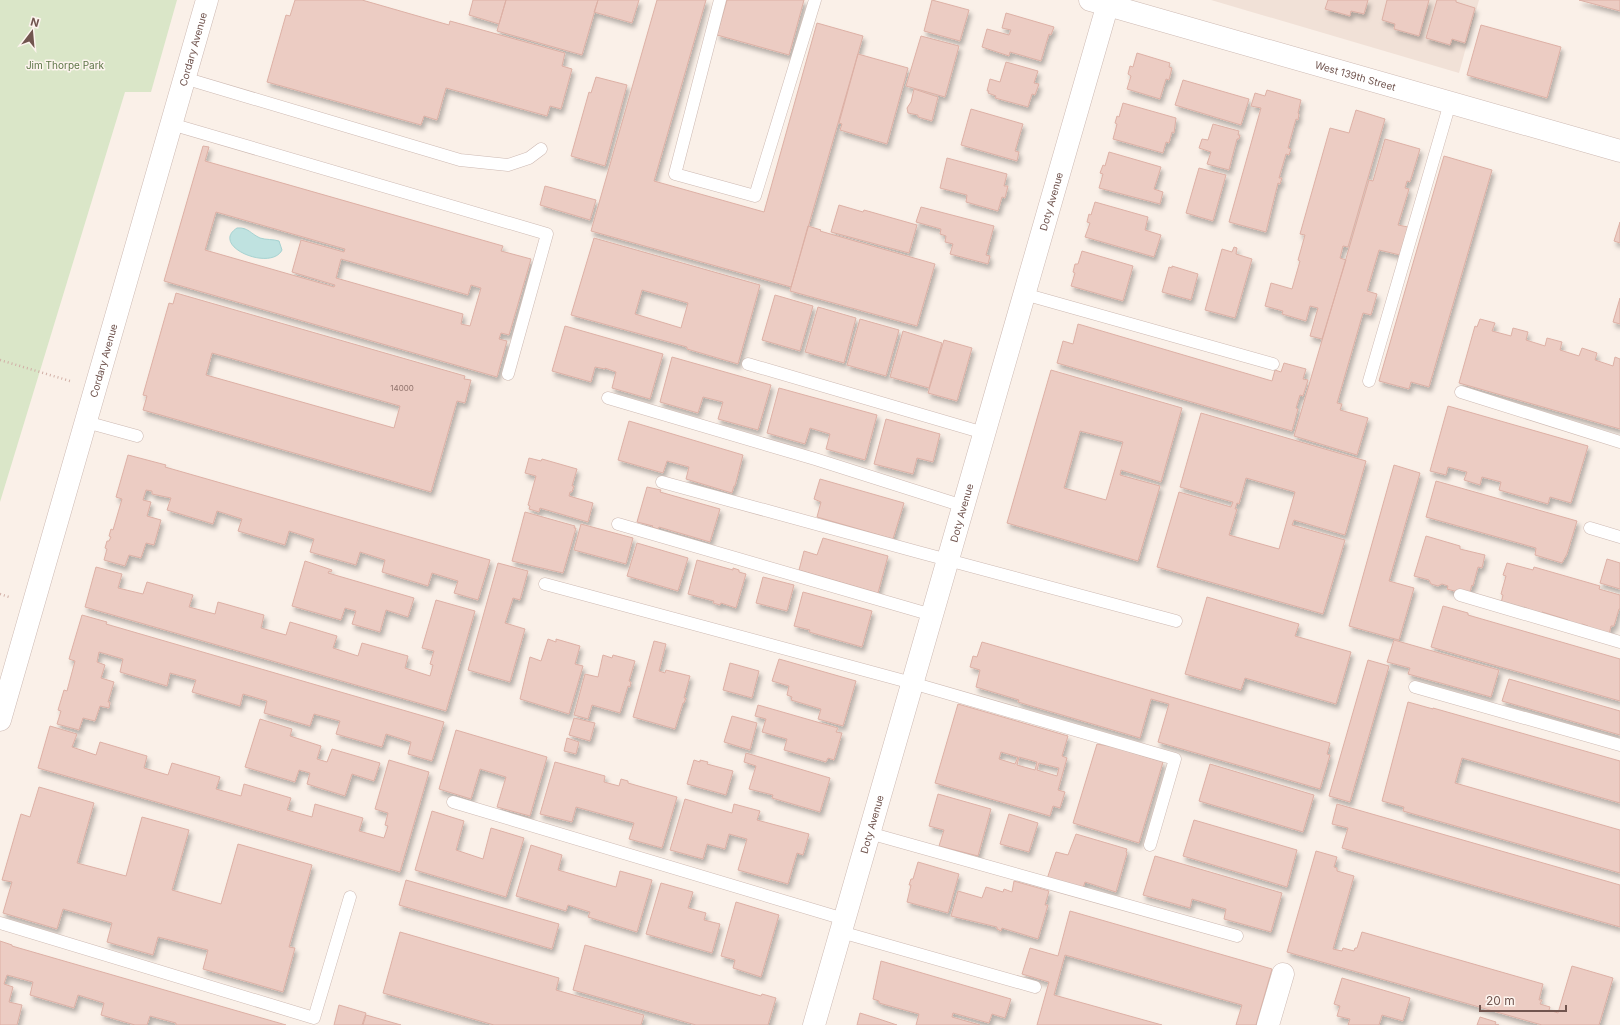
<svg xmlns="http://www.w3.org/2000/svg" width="1620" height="1025" font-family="Inter,sans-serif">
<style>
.residential{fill:#f1e1d7}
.green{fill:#dae6c8}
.water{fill:#bfe2e0;stroke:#a6d2d1}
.building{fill:#ecccc3;stroke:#ddb0a5;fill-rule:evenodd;filter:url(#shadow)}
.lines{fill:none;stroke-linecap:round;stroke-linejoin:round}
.lane-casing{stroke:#cdb9b2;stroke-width:13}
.street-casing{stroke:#cdb9b2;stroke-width:23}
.path{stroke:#d1afa6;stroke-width:2.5;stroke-dasharray:1 3;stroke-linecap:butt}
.lane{stroke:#fff;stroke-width:12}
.street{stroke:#fff;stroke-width:22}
.labels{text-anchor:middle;stroke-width:3;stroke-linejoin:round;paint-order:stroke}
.number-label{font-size:8px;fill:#90736c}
.street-label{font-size:10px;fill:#71554f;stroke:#fdf4ee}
.park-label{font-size:10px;fill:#5e7648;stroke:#fdf4ee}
</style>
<defs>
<filter id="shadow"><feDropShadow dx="2.5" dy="4.5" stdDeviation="2" flood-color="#0004"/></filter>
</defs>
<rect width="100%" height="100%" fill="#faf0e8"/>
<path class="residential" d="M1211 0H1479L1459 73Z"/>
<path class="green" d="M0 0H177L151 92H125L0 502Z"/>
<path class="water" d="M237 228C248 227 251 234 260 238 266 240 273 239 279 241L282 250C271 272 209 246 237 228Z"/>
<path class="building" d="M295 0H362L449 25 450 21 565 53 562 66 572 69 561 109 550 106 547 116 446 88 437 120 424 116 421 125 267 82 286 15 290 16Z
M473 0H506L499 24 469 15Z
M506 0H598L582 55 497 31Z
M598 0H639L632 23 594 12Z
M657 0H706L654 181 764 212 817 23 863 36 791 287 591 231Z
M727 0H804L789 55 717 35Z
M932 0 969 10 960 41 924 31Z
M1328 0H1368L1364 14 1351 11 1350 16 1325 9Z
M1387 0H1429L1419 36 1394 29 1395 24 1382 20Z
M1437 0H1456V2L1475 8 1465 43 1452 39 1450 45 1426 38Z
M1579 0H1620V11Z
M1006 13 1054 27 1051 35 1049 34 1041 61 1010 52 1009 56 982 47 987 29 1009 35 1011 30 1002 28Z
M1481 25 1561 47 1547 98 1467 75Z
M921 36 959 46 945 97 906 86Z
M1137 53 1170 63 1169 67 1172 68 1169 80 1166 79 1160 99 1127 89 1131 76 1128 74 1130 66 1133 67Z
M858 54 908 68 887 144 840 130 842 124 839 123Z
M1006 62 1038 71 1034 83 1039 84 1035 95 1032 94 1028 107 995 98 996 96 988 93 989 91H987L990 79 1000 82Z
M596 77 627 85 605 166 571 156 589 92 591 93Z
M1183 80 1249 99 1241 125 1175 105Z
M914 89 938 97 932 121 918 117V115L908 113 907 108 911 102Z
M1267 90 1301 100 1298 113 1299 114 1298 120 1296 119 1288 148 1291 149 1289 155 1286 154 1279 178H1282L1280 184 1278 183 1266 232 1229 222 1261 108 1251 106 1255 93 1265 96Z
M1123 103 1176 118 1174 133 1172 132 1169 143 1166 142 1163 153 1113 139 1117 124 1115 123 1117 116 1119 117Z
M971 109 1023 124 1015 151 1019 152 1017 161 961 145Z
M1356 110 1385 119 1348 247 1343 246 1340 258 1346 260 1322 339 1310 336 1318 308 1310 306 1306 321 1282 314 1283 311 1265 306 1271 283 1292 289 1300 261 1298 260 1305 235 1300 234 1330 128 1349 133Z
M1213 124 1239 131 1238 135H1240L1239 139H1237L1229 170 1207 164 1211 152 1199 148 1202 139 1208 140Z
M1385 139 1420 149 1410 182 1407 181 1405 188 1409 189 1398 225 1408 227 1400 255 1379 250 1367 291 1377 294 1371 315 1363 313 1337 403 1342 404 1340 410 1368 418 1357 455 1294 436 1369 180 1373 181Z
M203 146 209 147 205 161 503 246 501 251 531 259 509 335 501 333 499 339 507 341 497 377 164 281ZM216 212 345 249 344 252 301 240 292 272 335 285 334 287 205 250ZM341 259 468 295 471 285 481 288 470 326 461 324 463 314 336 278Z
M1109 152 1161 167 1154 189 1163 192 1160 204 1099 188 1103 174 1100 173 1103 165 1105 166Z
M1444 156 1492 170 1429 387 1411 382 1409 389 1379 381Z
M947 158 1007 174 1004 186H1008L1005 198 1002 197 998 211 966 202 967 195 940 188Z
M1199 168 1226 175 1213 221 1186 213Z
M545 186 596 200 590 220 540 205Z
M1095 202 1148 217 1145 230 1161 235 1154 257 1085 237 1090 223 1087 222 1089 214 1091 215Z
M839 205 863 212 864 210 917 225 909 253 831 232Z
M921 207 994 226 986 255 990 256 988 264 950 254 953 244 945 242 946 236 940 234 941 229 916 222Z
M1620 222V243L1614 241Z
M808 226 821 230 820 231 935 264 917 326 790 291Z
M594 238 760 285 738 364 687 349V347L571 315ZM642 290 688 303 681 328 635 314Z
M1234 247 1237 248 1236 254 1252 259 1235 318 1205 310 1222 249 1232 252Z
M1082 251 1133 266 1123 301 1071 286 1075 273 1073 272 1075 264H1078Z
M1172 266 1198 274 1191 300 1162 292 1169 267 1172 268Z
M176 293 465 376 464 379 471 380 465 403 457 401 431 492 143 410 147 396 143 395 169 303 173 304ZM212 353 400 406 394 428 206 375Z
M775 295 813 306 800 351 762 340Z
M1620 298V324L1613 322Z
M818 307 856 318 844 363 805 352Z
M860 319 899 330 886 376 847 365Z
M1480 319 1495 323 1492 331 1511 336 1513 328 1528 332 1526 340 1545 346 1547 338 1562 342 1560 350 1579 356 1582 348 1597 353 1595 360 1613 366 1615 357 1620 359V429L1459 383 1475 326 1477 327Z
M1078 324 1272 381 1275 370 1281 372 1284 363 1306 369 1303 379 1308 380 1303 396 1300 395 1296 408 1298 409 1292 431 1057 363 1063 341 1073 344Z
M565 326 663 354 650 399 612 388 616 372 605 368V369L595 367 591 382 552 371Z
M903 331 942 343 929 388 890 377Z
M944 340 972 348 957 401 928 393Z
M672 357 771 385 758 430 718 419 723 402 703 397 698 413 660 402Z
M1051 370 1182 408 1161 482 1121 470 1120 475 1160 486 1138 561 1007 523ZM1080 431 1123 442 1106 500 1064 488Z
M779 388 877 415 865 460 826 449 830 434 810 428 805 444 767 433Z
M1448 406 1588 446 1571 503 1550 497 1548 504 1499 490 1501 482 1482 477 1480 485 1464 480 1467 472 1448 467 1446 475 1430 471Z
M1201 413 1366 461 1345 535 1294 520 1292 525 1345 540 1323 614 1157 567 1179 492 1231 507 1233 502 1180 487ZM1246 478 1295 492 1279 549 1229 535 1237 509H1235L1237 503 1239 504Z
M886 419 940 434 933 462 917 458 913 474 874 464Z
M629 421 743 455 735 486H734L732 493 686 479 689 467 667 461 663 473 618 460Z
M128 455 166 465 165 467 490 560 478 600 454 593 458 581 432 573 428 586 382 572 385 560 360 552 356 565 310 552 314 539 289 531 285 545 238 531 242 519 217 511 213 524 167 510 171 498 152 494V491L146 490 143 500 151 502 147 516 161 520 154 545 146 543 141 558 129 555 125 566 104 560 107 549 105 548 107 541H109L111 537 109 536 111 529 113 530 122 499 116 497Z
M529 458 541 461 542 459 577 469 572 486H574L572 492H570L569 496 593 503 588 522 540 508 539 512 529 509 530 506 528 505 536 476 525 473Z
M1394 465 1420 473 1389 581 1414 588 1399 640 1349 626Z
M820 479 904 503 893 539 817 517 821 502 814 499Z
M1436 481 1577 521 1567 554 1562 563 1535 555 1536 548 1426 517Z
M647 487 661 490 660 492 720 509 710 542 659 527 658 529 652 527 653 526 637 522Z
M525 512 575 526 574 528H576L563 573 512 561Z
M581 524 633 538 626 564 574 550Z
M1426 536 1460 546V549L1485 555 1482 568 1478 567 1473 586 1472 585 1469 595 1447 589 1448 586 1442 584 1438 586 1431 584 1429 580 1414 576Z
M823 538 888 556 878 593 799 570 804 551 817 555Z
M637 543 688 558 678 591 627 576Z
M1607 559 1620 563V589L1600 583Z
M697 560 733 570V568L739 570V572L746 574 736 608 721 603 720 605 713 603 714 601 688 594Z
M305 561 332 570 331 572 329 571 328 573 414 598 408 617 386 610 380 632 352 624 356 611 345 608 341 620 292 606Z
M498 563 528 571 520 600 513 598 505 623 525 629 510 682 468 670Z
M1507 563 1533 570 1534 567 1600 586 1599 589 1620 595V609H1619L1614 626H1611L1609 635 1587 628 1588 626 1582 624 1578 626 1571 624 1568 620 1542 612 1539 615 1530 612 1529 609 1524 607 1523 610 1501 603 1503 595 1501 594 1506 576 1503 575Z
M96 567 122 574 118 588 143 594 147 582 193 595 189 607 215 614 218 602 264 615 261 628 286 635 290 622 337 636 333 648 358 656 362 643 408 656 405 668 430 676 433 665 430 664 434 651 422 648 436 600 475 611 446 711 85 607Z
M763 577 794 585 787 611 756 603Z
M803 592 872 611 862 647 809 632 810 630 794 626Z
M1207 597 1299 624 1295 636 1351 652 1336 704 1245 678 1241 690 1185 674Z
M1443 606 1468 613V615L1620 659V701L1431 647Z
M82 615 107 622 106 624 444 722 432 761 408 754 411 742 386 734 382 747 336 734 340 721 314 714 310 726 264 713 267 701 243 694 240 706 192 692 196 680 170 673 167 686 120 672 123 659 99 652 97 662 105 665 101 678 114 682 108 702H110L109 708 100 706 95 721 83 718 79 730 57 724 61 711 58 710 64 690 67 691 75 661 69 659Z
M548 639 556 642V639L580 646 575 664 583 666 569 714 520 699 530 657 541 661Z
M1394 640 1499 670 1491 697 1408 674 1410 668 1387 662Z
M654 641 666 644 659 671 665 673 666 670 690 676 684 698H686L684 703H683L675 729 633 717Z
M982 642 1330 743 1327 754 1330 755 1320 789 1158 742 1169 704 1151 699 1140 738 1018 702 1019 700 976 687 980 670 970 667 973 656 977 657Z
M603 655 612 658 613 655 635 661 629 681 631 682 630 687 628 686 620 713 592 705 588 719 574 715 585 674 598 677Z
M779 659 856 681 843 726 818 719 821 709 791 700 792 697 787 695 789 686 772 681Z
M1368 660 1389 666 1350 802 1329 796Z
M730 663 759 671 752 698 723 690Z
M1509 679 1620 711V735L1502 701Z
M1408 702 1433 709V708L1620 761V803L1462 758 1455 783 1620 830V873L1403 811 1404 807 1382 801Z
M958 704 1068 736 1062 756 1067 758 1058 790 1065 792 1060 808 1053 806 1050 816 935 783ZM1001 752 1018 757 1015 764 999 759ZM1019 757 1037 762 1035 770 1017 765ZM1039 763 1059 768 1057 776 1037 770Z
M758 705 838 728 836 732 842 733 834 760 828 758 826 762 784 750 787 739 762 732 766 719 755 716Z
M732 716 757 723 750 750 724 742Z
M574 718 595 723 590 741 569 735Z
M260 719 292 729 290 736 321 746 317 759 327 762 332 749 380 763 374 781 352 774 345 796 307 784 310 773 299 770 295 782 245 767Z
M50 726 77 734 72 747 96 755 100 742 147 756 144 768 168 775 172 763 220 777 216 789 241 796 244 784 291 798 287 810 312 817 315 804 363 818 359 831 384 838 388 826 385 825 388 813 375 809 389 760 429 772 400 872 38 768Z
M456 730 547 757 530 816 497 807 506 777 480 769 471 799 439 789Z
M567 738 579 742 576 754 564 751Z
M1097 744 1114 747 1163 762 1139 843 1073 823Z
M746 753 830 778 820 812 772 798 773 795 749 789 756 766 744 762Z
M694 760 700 762V760L708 762 707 764 733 771 726 795 687 784Z
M555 762 605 776 604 782 619 786 621 779 628 781V783L677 797 662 848 629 839 634 823 576 807 572 822 540 814Z
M1210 764 1314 795 1303 832 1199 801Z
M39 787 94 803 77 863 126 876 142 817 189 830 172 890 221 904 238 844 312 865 289 947 295 948 283 992 203 969 208 950 158 937 153 955 107 942 112 923 63 909 57 929 3 913 12 882 2 880 21 814 30 817Z
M938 794 991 809 978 856 939 846 944 830 929 826Z
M685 799 732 813 734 804 760 811 757 820 809 834 803 855 797 853 788 884 738 870 747 839 729 834 725 849 707 844 703 859 670 850Z
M1337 804 1620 885V927L1342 848 1348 828 1332 824Z
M432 811 464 821 456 850 483 859 491 828 524 838 506 897 415 870Z
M1009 814 1038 823 1029 852 1000 844Z
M1194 820 1297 850 1287 887 1183 856Z
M1076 834 1127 849 1126 852 1127 853 1116 892 1085 882 1083 888 1047 879 1056 852 1068 855Z
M531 845 562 855 558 870 616 887 620 871 652 880 637 932 588 917 590 912 568 905 566 911 516 896Z
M1316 851 1337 857 1334 867 1337 868V871L1354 876 1333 949 1342 951 1343 948 1354 951 1355 948H1357L1362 932 1543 984 1539 1000H1542L1540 1004 1550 1007 1549 1010 1558 1013 1572 966 1613 978 1599 1025H1542L1287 952Z
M1155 856 1282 893 1271 932 1224 919 1226 909 1192 899 1190 908 1143 895Z
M918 862 959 874 948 913 907 902 911 885H909L911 879H913Z
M406 880 559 924 552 949 399 905Z
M1014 881 1049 891 1045 905H1048L1038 939 1002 928 1001 931 997 929V927L951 916 958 891 982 898 986 887 1003 892 1004 889 1012 892Z
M661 883 693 892 688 908 706 913 704 920 720 924 712 953 646 934Z
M736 902 779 915 761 977 733 968 735 960 721 956Z
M1070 911 1272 969 1256 1025H1236L1242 1005 1065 955 1054 995 1162 1025H1037L1049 982 1022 974 1030 948 1058 956Z
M400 932 559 978 556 990 644 1015 641 1025H494L383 993Z
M0 941 12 945V946L286 1025H176V1023L150 1016 147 1025H135L101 1015 104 1003 78 995 74 1008 30 995 33 982 7 975 4 984 13 987 9 1002 22 1005 17 1025H0Z
M585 945 761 996 762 994 776 998 768 1025H696L573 990Z
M881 961 1011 999 1005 1018 992 1014 989 1023 953 1013 952 1017 980 1025H916L919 1014 879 1003V1001L873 999Z
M1342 978 1410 998 1403 1021 1382 1015 1379 1025H1348L1350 1019 1337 1016 1340 1006 1334 1004Z
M339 1005 366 1013 362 1025H334Z
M860 1013 879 1019 897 1025H857Z
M366 1015 401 1025H363Z
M1480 1017 1496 1022 1495 1024 1499 1025H1477Z"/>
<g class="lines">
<defs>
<path id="lane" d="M720 0 675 174 755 196 815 0
M184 78 460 160 508 165 529 158 541 149
M171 124 547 234 508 374
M1024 294 1273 364
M748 364 984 433
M1369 381 1450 103
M1461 392 1620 442
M608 398 815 459 963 506
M86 422 137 436
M662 482 918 552 1176 621
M618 524 932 615
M1590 528 1620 537
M545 584 912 683 1175 759 1150 845
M1460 595 1620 642
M1415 687 1620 745
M453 802 844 919
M869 833 1237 936
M0 923 314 1018 350 897
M841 932 1035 987"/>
<g id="street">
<path id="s1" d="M1090 0 1620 151"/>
<path id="s2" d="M0 720 207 0"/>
<path id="s3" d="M814 1025 1109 0"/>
<path d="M1268 1025 1283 974"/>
</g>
</defs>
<use href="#lane" class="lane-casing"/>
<use href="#street" class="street-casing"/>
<path class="path" d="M0 360 70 381
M0 594 9 597"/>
<use href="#lane" class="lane"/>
<use href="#street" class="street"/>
</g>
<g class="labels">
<g class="number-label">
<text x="402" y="391">14000</text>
</g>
<g class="street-label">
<text dy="4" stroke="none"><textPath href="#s2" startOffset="698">Cordary Avenue</textPath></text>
<text dy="4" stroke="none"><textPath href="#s1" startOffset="276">West 139th Street</textPath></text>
<text dy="4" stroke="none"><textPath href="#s3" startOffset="857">Doty Avenue</textPath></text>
<text dy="4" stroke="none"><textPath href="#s2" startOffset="374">Cordary Avenue</textPath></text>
<text dy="4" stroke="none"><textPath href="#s3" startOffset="533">Doty Avenue</textPath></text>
<text dy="4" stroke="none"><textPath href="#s3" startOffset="209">Doty Avenue</textPath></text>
</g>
<g class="park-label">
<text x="65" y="69">Jim Thorpe Park</text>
</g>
</g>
<g transform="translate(32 32) rotate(16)" stroke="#fdf4ee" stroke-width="3" paint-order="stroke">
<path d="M0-3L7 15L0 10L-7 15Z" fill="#71554f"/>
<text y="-6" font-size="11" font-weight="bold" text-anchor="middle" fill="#71554f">N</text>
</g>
<path d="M1480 1005v6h86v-6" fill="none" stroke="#71554f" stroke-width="2"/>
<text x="1486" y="1005" font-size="12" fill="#71554f" stroke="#fdf4ee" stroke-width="3" paint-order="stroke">20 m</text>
</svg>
